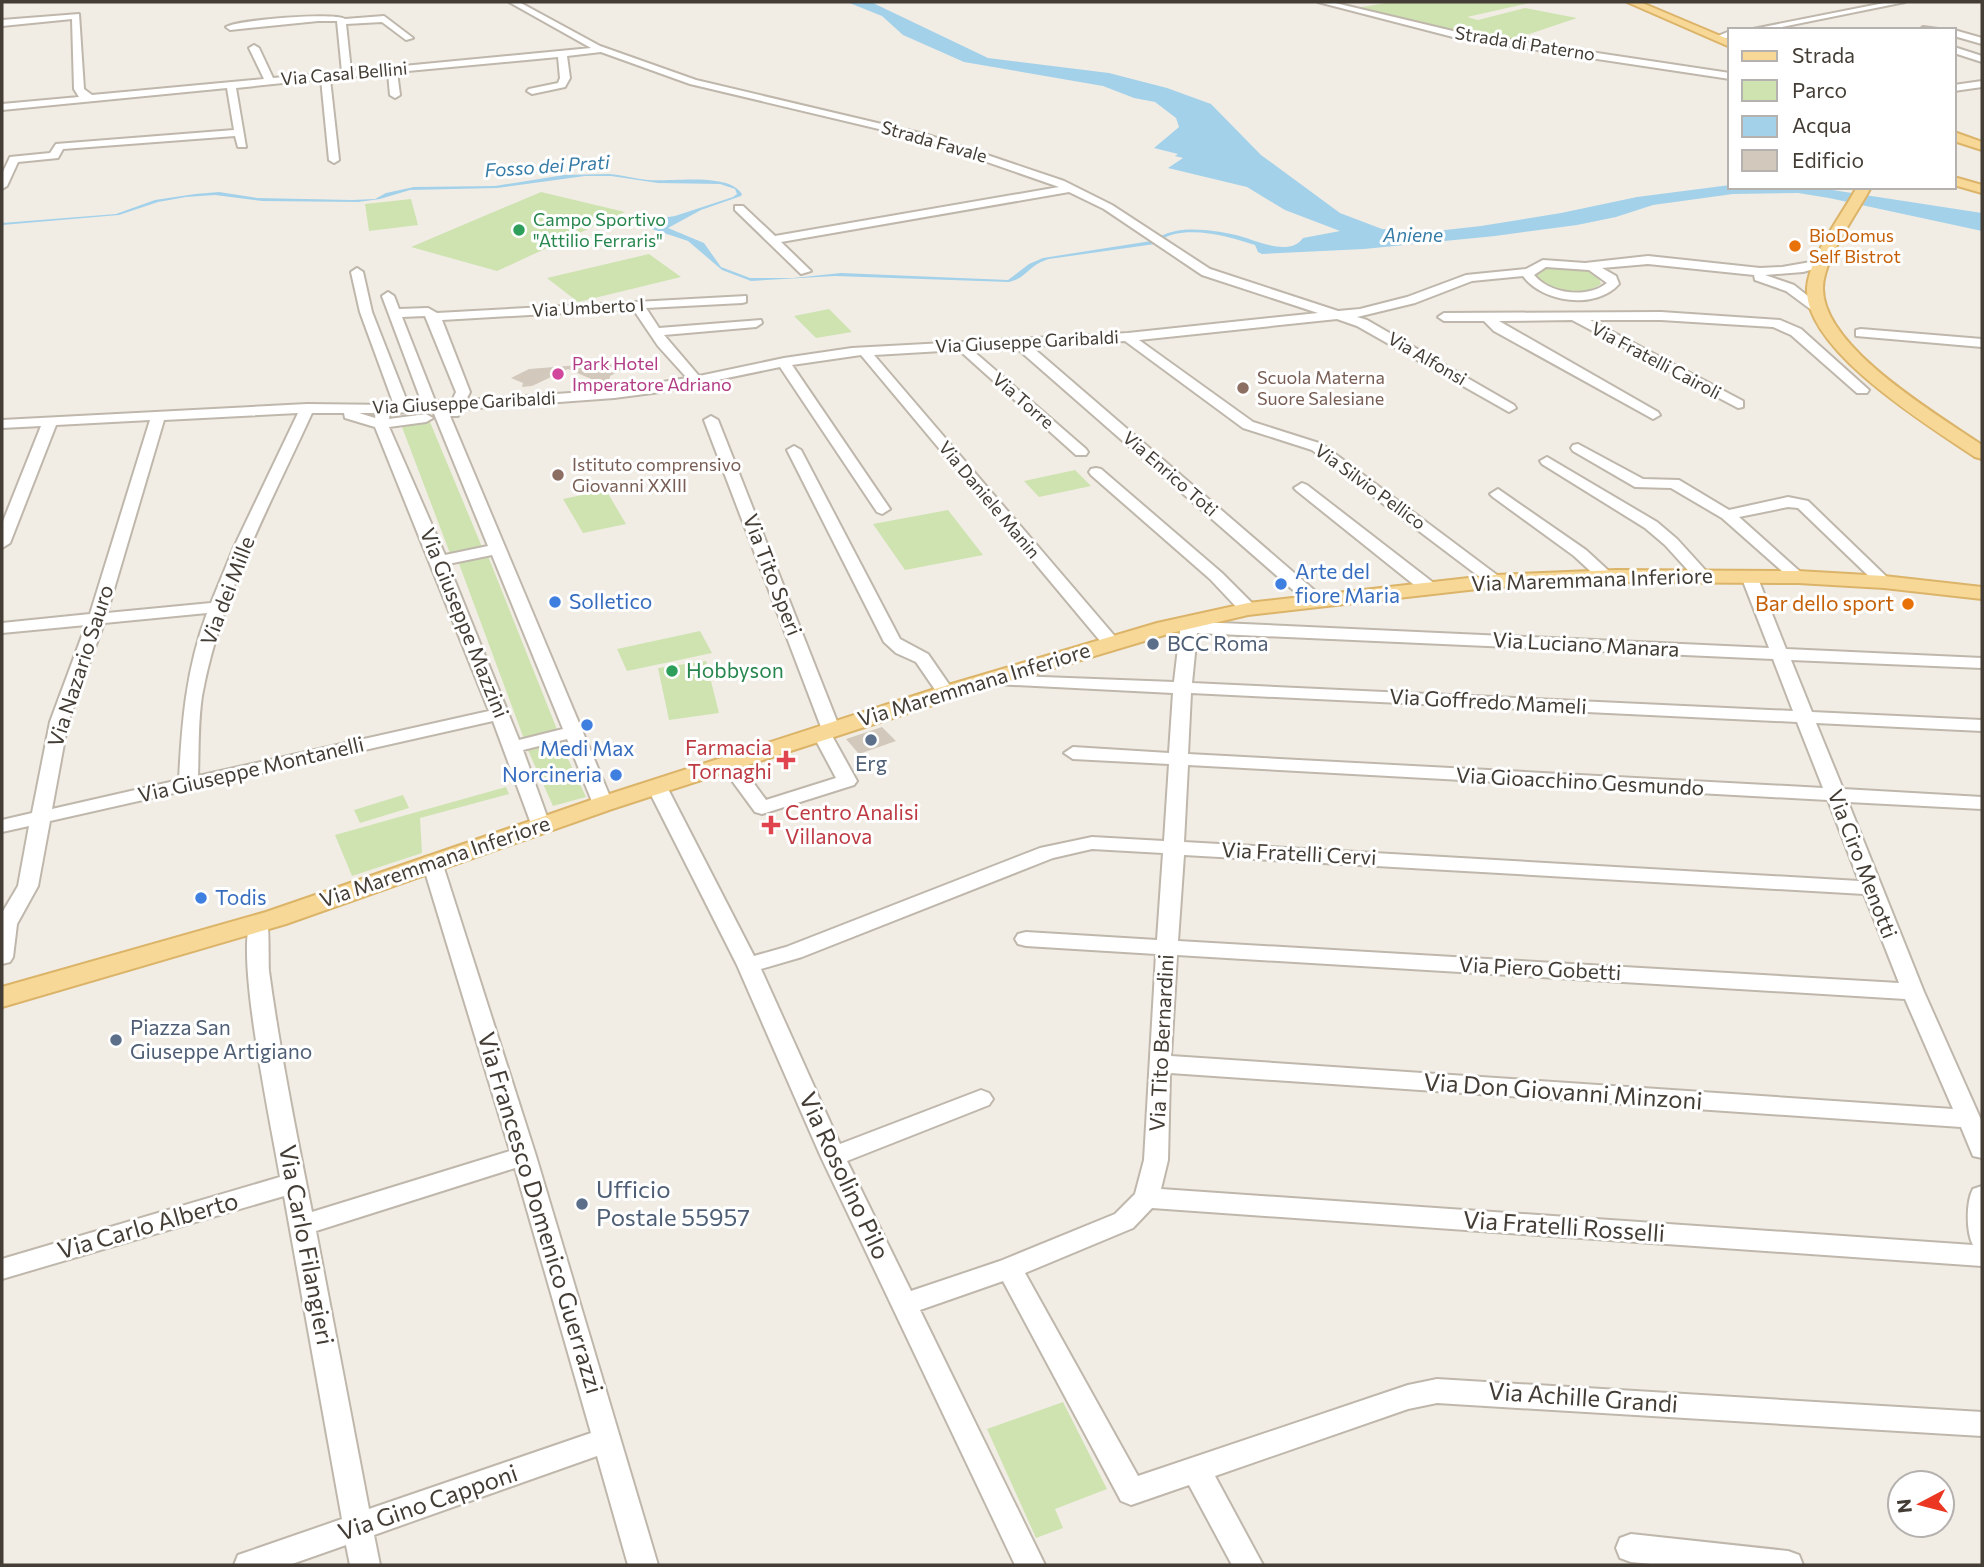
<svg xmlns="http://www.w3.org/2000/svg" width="1984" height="1567" font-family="Commissioner,sans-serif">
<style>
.green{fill:#cee3b0}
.water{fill:#a4d1ea}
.building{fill:#d2c8bb}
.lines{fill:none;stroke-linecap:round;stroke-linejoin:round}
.minor-casing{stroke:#bfb7ab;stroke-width:4}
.major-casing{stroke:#dbb469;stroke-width:4}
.minor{fill:#fff;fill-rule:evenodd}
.major{fill:#f7d897;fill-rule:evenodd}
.leisure-dot{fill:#2e9e5b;stroke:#fff;stroke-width:2.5}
.food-dot{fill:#e8710a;stroke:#fff;stroke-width:2.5}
.hotel-dot{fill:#d1479c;stroke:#fff;stroke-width:2.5}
.education-dot{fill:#8d6e63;stroke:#fff;stroke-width:2.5}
.shop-dot{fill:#3f7fe0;stroke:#fff;stroke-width:2.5}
.service-dot{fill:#5c6f8a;stroke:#fff;stroke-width:2.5}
.health-dot{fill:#e0444e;stroke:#fff;stroke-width:2.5}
.labels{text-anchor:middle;stroke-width:6;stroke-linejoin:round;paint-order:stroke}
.far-street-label{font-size:18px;fill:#433d35;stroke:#fff}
.far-leisure-label{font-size:18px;fill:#27864d;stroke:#fff;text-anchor:start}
.far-food-label{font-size:18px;fill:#c56008;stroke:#fff;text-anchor:start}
.far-hotel-label{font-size:18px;fill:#b23c85;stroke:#fff;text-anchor:start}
.far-education-label{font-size:18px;fill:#785e54;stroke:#fff;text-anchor:start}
.far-water-label{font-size:19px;font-style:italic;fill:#367ca7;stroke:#fff}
.shop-label{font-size:21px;fill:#366cbe;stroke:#fff;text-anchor:start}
.street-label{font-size:21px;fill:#433d35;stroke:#fff}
.food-label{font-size:21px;fill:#c56008;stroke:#fff;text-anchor:end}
.service-label{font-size:21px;fill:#4e5e75;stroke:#fff;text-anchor:start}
.leisure-label{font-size:21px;fill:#27864d;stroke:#fff;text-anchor:start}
.health-label{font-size:21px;fill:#be3a42;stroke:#fff;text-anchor:end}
.near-street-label{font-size:24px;fill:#433d35;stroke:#fff}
.near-service-label{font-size:24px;fill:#4e5e75;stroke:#fff;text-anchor:start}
</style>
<rect width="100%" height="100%" fill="#f1ede5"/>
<path class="green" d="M1393 2H1534L1467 17 1478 20 1525 8 1577 18 1508 41 1463 34 1355 8Z
M541 192 625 212 497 271 411 247Z
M411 199 418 225 369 231 365 204Z
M649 254 681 277 578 302 547 278Z
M1552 267C1567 268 1597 265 1601 284 1584 296 1554 292 1538 279L1537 275 1544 269Z
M829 309 852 332 816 338 794 316Z
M430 422 482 547 480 550 451 556 402 427Z
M1075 470 1091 486 1039 497 1024 481Z
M606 490 626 524 583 533 563 499Z
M948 510 983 555 905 570 873 524Z
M488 556 558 732 524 739 458 561Z
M700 631 712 653 627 671 617 649Z
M706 661 719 713 669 720 658 668Z
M559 740 586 797 553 806 527 748Z
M506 787 509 794 420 818 422 853 352 876 335 835Z
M403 795 409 808 360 823 354 810Z
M1063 1402 1107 1489 1055 1509 1063 1528 1036 1538 987 1429Z"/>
<path class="water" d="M847 2H871L988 58 1109 73 1167 88 1211 104 1261 155 1340 213 1382 229 1427 232 1481 226 1561 213 1637 197 1730 185 1813 187 1982 213V231L1829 198 1798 193 1733 194 1653 205 1616 217 1577 225 1495 236 1364 249 1262 254 1258 252 1255 245C1230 237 1190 225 1164 238L1161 236C1181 225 1214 230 1236 235 1254 239 1289 258 1303 238L1340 231 1285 210 1247 187 1168 168 1183 158 1175 156 1178 154 1154 148 1179 127 1176 118 1155 102 1134 98 1103 86 964 62 903 35 882 16Z
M610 174C623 175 635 179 648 180 671 182 729 172 742 194L741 196 701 210 668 228 704 243 721 267 750 278H793L841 273 1008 280 1029 264 1043 258 1151 241 1155 244 1049 259C1028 265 1026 279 1009 282L835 276 751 281 722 270 688 241 643 226 648 220 675 216 733 197 737 194 735 189 720 184 658 183 611 176H585L497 188 410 190 380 199 358 202 262 201 215 195 186 197 158 202 119 215 2 225V223L116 214 155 200 195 194 219 192 257 198 352 200 375 199 386 193 414 187 495 186 564 175Z"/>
<path class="building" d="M605 363 625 368 610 376 609 382H598L568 369 532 386 522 387 523 383 511 378 529 369Z
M882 727 896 741 859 754 846 739Z"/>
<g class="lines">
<defs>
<path id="minor" d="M509 2H519L600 46 696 80 928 135 1064 181 1112 205 1210 269 1338 311 1360 309 1407 297 1466 275 1526 269 1543 260 1585 263 1648 256 1760 268 1782 267 1828 259V265L1803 272 1765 275 1794 285 1823 308 1821 311H1813L1786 291 1755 280 1754 275 1648 264 1602 268 1616 276 1619 284C1596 310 1543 303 1523 276L1472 281 1415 303 1357 317 1367 320 1514 405 1516 408 1509 412 1357 326 1337 319 1139 340 1253 422 1322 444 1501 578 1503 581 1495 586 1489 584 1312 450 1243 428 1125 341 1031 346 1321 596 1323 600 1315 605 1309 604 1020 351 1019 347 971 349 1086 449 1088 452 1086 455H1076L959 350 874 355 1118 640 1121 644 1118 648H1106L861 355 792 365 890 509 882 514 877 512 780 367 660 392 614 398 462 409 458 416H450L613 804 610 808H596L593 804 567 739 523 750 550 825 547 829H533L493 721 50 821 38 886 17 924 13 957 10 962 2 964V913L18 886 29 826 2 832V820L32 813 50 722 86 625 2 633V623L90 614 150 420 56 425 10 543 2 548V524L41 426 2 428V420L307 404 394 405 360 312 351 272 357 268 363 272 372 312 408 404 422 403 382 296 388 292 394 296 399 309 428 308 437 313 746 296V302L742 303 646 308 659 328 761 320 762 323 756 327 664 335 699 376 784 358 852 348 1128 333 1318 313 1202 275 1104 209 1069 192 781 242 811 271 801 274 735 210V206H743L775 236 1059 187 921 139 690 84 601 52 567 56 570 78 565 87 532 94 527 91 529 89 558 83 560 78 558 57 397 72 400 95 395 98 390 95 388 73 330 79 339 160 334 163 329 160 321 79 236 88 246 147H238L235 136 63 149 58 158 18 162 7 186 2 189V174L10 157 50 153 56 144 234 130 227 88 2 110V104L79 97 74 89 72 19 2 26V20L79 14 84 89 92 95 264 79 249 48 254 45 259 48 273 78 342 72 337 21H318L230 30 226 27C237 20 334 12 345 19L384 16 413 38 406 40 382 22 346 24 351 71 591 48ZM1546 267 1589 270 1607 283C1587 299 1550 294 1534 275ZM633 309 658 346 687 378 614 390 466 400 470 392 442 320ZM425 316 456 392 452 401H435L402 317ZM433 411 488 546 445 555 389 427 426 422 433 418 426 414 389 419 390 413ZM298 413 234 547 211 603 107 613 164 420ZM312 413H344L345 418 375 427 489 711 198 776C199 749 198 723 202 696 220 596 270 505 312 413ZM359 413H376L375 418ZM492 555 563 729 519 740 448 564ZM207 613C186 670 182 721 179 780L52 809 68 722 104 623Z
M1318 2H1331L1457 32 1730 73V79L1457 38Z
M1889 2H1905L1767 30H1748Z
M1923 27 1946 30H1919Z
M1954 30 1982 38V44L1954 36Z
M1730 31V37L1717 41 1713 38Z
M1954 47 1982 56V62L1954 53Z
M1982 81V87L1954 91V85Z
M1661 312 1780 320 1801 329 1869 390 1867 393H1857L1791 335 1773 327 1661 320H1590L1743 401V407L1738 408 1572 320 1499 321 1658 412 1660 415 1653 419 1494 331 1484 321H1444L1438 317 1444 313Z
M1861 329 1982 339V347L1856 336V330Z
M711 416 718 420 840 729 831 734 857 781 854 785 762 814 755 812 722 767 720 763 722 759H736L766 800 836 778 812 733 821 727 704 420Z
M1578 444 1643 479 1679 480 1729 510 1788 497 1808 501 1892 582 1884 587 1878 585 1798 508 1788 507 1739 517 1806 577 1804 580H1792L1722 518 1671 488 1635 487 1573 451 1571 448 1573 445Z
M794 446 801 450 900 639 928 654 955 693 952 697H940L916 662 896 653 884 642 787 450Z
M1547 457 1657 522 1677 539 1707 572 1709 575 1707 578H1695L1665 545 1645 528 1542 464 1540 461Z
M1096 468 1101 469 1222 573 1254 605 1256 609 1254 613H1242L1210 579 1091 475 1089 472 1091 469Z
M1302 483 1307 485 1435 584 1437 588 1435 592H1423L1297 491 1294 488Z
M1498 489 1586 550 1611 573 1613 576 1611 579H1599L1574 556 1493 497 1490 494Z
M1749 571 1757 576 1786 649 1982 658V668L1791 660 1812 712 1982 720V731L1816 723 1843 789 1982 797V809L1848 802 1924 992 1982 1122V1158L1973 1156 1961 1127 1170 1073 1168 1160 1161 1189 1973 1245C1966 1232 1966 1202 1973 1189L1982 1186V1266L1152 1208 1133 1228 1025 1273 1138 1476 1408 1385 1437 1379 1982 1412V1436L1437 1403 1408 1409 1215 1476 1263 1565H1232L1189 1485 1131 1505 1121 1501 1003 1281 920 1310 1045 1565H1015L821 1157 737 965 647 787 650 783H664L667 787 754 956 786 947 1040 848 1092 837 1164 841 1169 764 1073 759 1064 753 1073 747 1169 753 1173 693 995 684 989 683 986 679 989 675 1174 682 1181 622 1190 617 1198 622 1769 648 1741 576ZM1197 633 1773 659 1793 711 1192 683ZM1191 693 1797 722 1823 788 1188 754ZM1188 765 1828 800 1859 881 1184 842ZM1092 849 1163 853 1157 940 1026 932 1018 934 1015 939 1018 944 1026 946 1156 954 1144 1160 1135 1194 1115 1214 1000 1261 911 1291 847 1161 989 1105 993 1099 989 1093 981 1090 840 1144 761 969 802 957 1053 858ZM1184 855 1864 894 1899 983 1178 941ZM1177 955 1905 999 1953 1109 1171 1056Z
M432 856 439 857 442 862 536 1156 658 1565H628L597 1456 374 1535 380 1565H350L346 1545 289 1565H234L238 1555 342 1519 284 1196 2 1279V1259L280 1177C273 1134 233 948 252 918H266C270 924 268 960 269 971 280 1052 296 1132 312 1212L510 1151 422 862 425 857ZM515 1168 591 1433 369 1509 316 1231Z
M1631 1534 1788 1551 1799 1555 1803 1565H1661L1631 1562 1620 1558 1616 1548 1620 1538Z"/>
<path id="major" d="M1627 2H1640L1730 40V47Z
M1954 132 1982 142V150L1954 141Z
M1954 177 1982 185V193L1954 185Z
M1857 187H1871C1857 214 1823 259 1823 288 1822 347 1938 415 1982 445V459L1975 457C1929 426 1804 350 1807 288 1809 257 1842 215 1857 187Z
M1616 570 1798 571 1884 576 1982 587V599L1884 588 1798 583 1616 582 1495 587 1248 615 1171 633 954 698 612 809 286 924 2 1007V987L266 912 594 799 938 688 1157 623 1248 603 1495 575Z"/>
</defs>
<use href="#minor" class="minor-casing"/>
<use href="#major" class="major-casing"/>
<use href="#minor" class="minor"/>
<use href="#major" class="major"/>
</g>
<g class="leisure-dot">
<circle cx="519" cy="230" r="7"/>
<circle cx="672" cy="671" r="7"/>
</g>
<g class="food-dot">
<circle cx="1795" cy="246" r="7"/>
<circle cx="1908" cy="604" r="7"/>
</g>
<circle class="hotel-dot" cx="558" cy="374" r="7"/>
<g class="education-dot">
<circle cx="1243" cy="388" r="7"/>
<circle cx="558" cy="475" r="7"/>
</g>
<g class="shop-dot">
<circle cx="1281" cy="584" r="7"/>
<circle cx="555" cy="602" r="7"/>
<circle cx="587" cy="725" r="7"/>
<circle cx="616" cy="775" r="7"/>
<circle cx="201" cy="898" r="7"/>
</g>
<g class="service-dot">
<circle cx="1153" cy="644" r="7"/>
<circle cx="871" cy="740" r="7"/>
<circle cx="116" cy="1040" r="7"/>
<circle cx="582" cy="1204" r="7"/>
</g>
<g class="health-dot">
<path d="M782.5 749.5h7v7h7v7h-7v7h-7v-7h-7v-7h7z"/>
<path d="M767.5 814.5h7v7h7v7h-7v7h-7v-7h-7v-7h7z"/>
</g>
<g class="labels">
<g class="far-street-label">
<text transform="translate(1525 44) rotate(9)" y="6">Strada di Paterno</text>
<text transform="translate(344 74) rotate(-5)" y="6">Via Casal Bellini</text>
<text transform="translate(934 142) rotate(16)" y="6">Strada Favale</text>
<text transform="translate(588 308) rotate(-3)" y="6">Via Umberto I</text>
<text transform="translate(1027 342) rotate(-3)" y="6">Via Giuseppe Garibaldi</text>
<text transform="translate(1427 359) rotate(30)" y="6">Via Alfonsi</text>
<text transform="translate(1656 361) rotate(28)" y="6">Via Fratelli Cairoli</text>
<text transform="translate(1023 401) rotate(41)" y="6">Via Torre</text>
<text transform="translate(464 403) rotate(-3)" y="6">Via Giuseppe Garibaldi</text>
<text transform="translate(1170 474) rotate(41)" y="6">Via Enrico Toti</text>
<text transform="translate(1370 487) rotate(36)" y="6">Via Silvio Pellico</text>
<text transform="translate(989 500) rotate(50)" y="6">Via Daniele Manin</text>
</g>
<g class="far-leisure-label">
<text x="533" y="226">Campo Sportivo<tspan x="533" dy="21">"Attilio Ferraris"</tspan></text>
</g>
<g class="far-food-label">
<text x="1809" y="242">BioDomus<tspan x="1809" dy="21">Self Bistrot</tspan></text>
</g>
<g class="far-hotel-label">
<text x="572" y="370">Park Hotel<tspan x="572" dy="21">Imperatore Adriano</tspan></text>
</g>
<g class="far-education-label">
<text x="1257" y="384">Scuola Materna<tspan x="1257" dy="21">Suore Salesiane</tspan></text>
<text x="572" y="471">Istituto comprensivo<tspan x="572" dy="21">Giovanni XXIII</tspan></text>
</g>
<g class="far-water-label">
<text transform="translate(547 166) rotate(-4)" y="7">Fosso dei Prati</text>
<text x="1413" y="242">Aniene</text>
</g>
<g class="shop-label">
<text x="1295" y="579">Arte del<tspan x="1295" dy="24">fiore Maria</tspan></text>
<text x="569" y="609">Solletico</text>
<text x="587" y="756" text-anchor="middle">Medi Max</text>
<text x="602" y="782" text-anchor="end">Norcineria</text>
<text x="215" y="905">Todis</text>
</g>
<g class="street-label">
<text transform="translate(772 575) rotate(69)" y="7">Via Tito Speri</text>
<text transform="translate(1592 580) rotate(-2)" y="7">Via Maremmana Inferiore</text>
<text transform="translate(228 591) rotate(-69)" y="7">Via dei Mille</text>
<text transform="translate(464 623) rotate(68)" y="7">Via Giuseppe Mazzini</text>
<text transform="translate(1586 645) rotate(3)" y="7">Via Luciano Manara</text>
<text transform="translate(81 666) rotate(-72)" y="7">Via Nazario Sauro</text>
<text transform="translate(974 685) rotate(-17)" y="7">Via Maremmana Inferiore</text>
<text transform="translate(1488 702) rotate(3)" y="7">Via Goffredo Mameli</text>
<text transform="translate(251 770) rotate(-13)" y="7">Via Giuseppe Montanelli</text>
<text transform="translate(1580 782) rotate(3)" y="7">Via Gioacchino Gesmundo</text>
<text transform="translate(1299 854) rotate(3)" y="7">Via Fratelli Cervi</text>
<text transform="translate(435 862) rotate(-19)" y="7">Via Maremmana Inferiore</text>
<text transform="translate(1862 864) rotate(69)" y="7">Via Ciro Menotti</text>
<text transform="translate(1540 969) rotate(3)" y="7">Via Piero Gobetti</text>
<text transform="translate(1162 1043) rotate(-87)" y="7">Via Tito Bernardini</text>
</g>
<g class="food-label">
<text x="1894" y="611">Bar dello sport</text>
</g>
<g class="service-label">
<text x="1167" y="651">BCC Roma</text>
<text x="871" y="771" text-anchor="middle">Erg</text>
<text x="130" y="1035">Piazza San<tspan x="130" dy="24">Giuseppe Artigiano</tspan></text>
</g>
<g class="leisure-label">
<text x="686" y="678">Hobbyson</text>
</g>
<g class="health-label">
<text x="772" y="755">Farmacia<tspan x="772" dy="24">Tornaghi</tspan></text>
<text x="785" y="820" text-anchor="start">Centro Analisi<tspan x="785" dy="24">Villanova</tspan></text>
</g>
<g class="near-street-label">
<text transform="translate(1563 1092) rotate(4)" y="8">Via Don Giovanni Minzoni</text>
<text transform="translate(844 1176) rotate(65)" y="8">Via Rosolino Pilo</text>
<text transform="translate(540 1213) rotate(73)" y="8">Via Francesco Domenico Guerrazzi</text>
<text transform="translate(148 1226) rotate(-16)" y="8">Via Carlo Alberto</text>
<text transform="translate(1564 1227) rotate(4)" y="8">Via Fratelli Rosselli</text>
<text transform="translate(306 1245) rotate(79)" y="8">Via Carlo Filangieri</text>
<text transform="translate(1583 1398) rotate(4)" y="8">Via Achille Grandi</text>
<text transform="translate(428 1503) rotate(-19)" y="8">Via Gino Capponi</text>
</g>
<g class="near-service-label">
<text x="596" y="1198">Ufficio<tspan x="596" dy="28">Postale 55957</tspan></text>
</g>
</g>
<rect width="1984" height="1567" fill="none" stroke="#433d35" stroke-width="7"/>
<rect x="1728" y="28" width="228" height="161" fill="#ffffff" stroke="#b4b1ae" stroke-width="2"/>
<rect x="1742" y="51" width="35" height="10" fill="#f7d897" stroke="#b4b1ae" stroke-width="2"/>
<text x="1792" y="63" font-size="21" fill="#433d35">Strada</text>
<rect x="1742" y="80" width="35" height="21" fill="#cee3b0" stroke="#b4b1ae" stroke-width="2"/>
<text x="1792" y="98" font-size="21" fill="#433d35">Parco</text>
<rect x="1742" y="116" width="35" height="21" fill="#a4d1ea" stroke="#b4b1ae" stroke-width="2"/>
<text x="1792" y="133" font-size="21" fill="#433d35">Acqua</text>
<rect x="1742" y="150" width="35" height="21" fill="#d2c8bb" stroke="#b4b1ae" stroke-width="2"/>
<text x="1792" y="168" font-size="21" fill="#433d35">Edificio</text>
<g transform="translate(1921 1504) rotate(263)"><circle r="33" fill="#ffffff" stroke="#b4b1ae" stroke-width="2"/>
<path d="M0-5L12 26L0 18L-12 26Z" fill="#eb3721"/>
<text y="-10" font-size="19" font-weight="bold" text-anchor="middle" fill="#433d35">N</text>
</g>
</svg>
